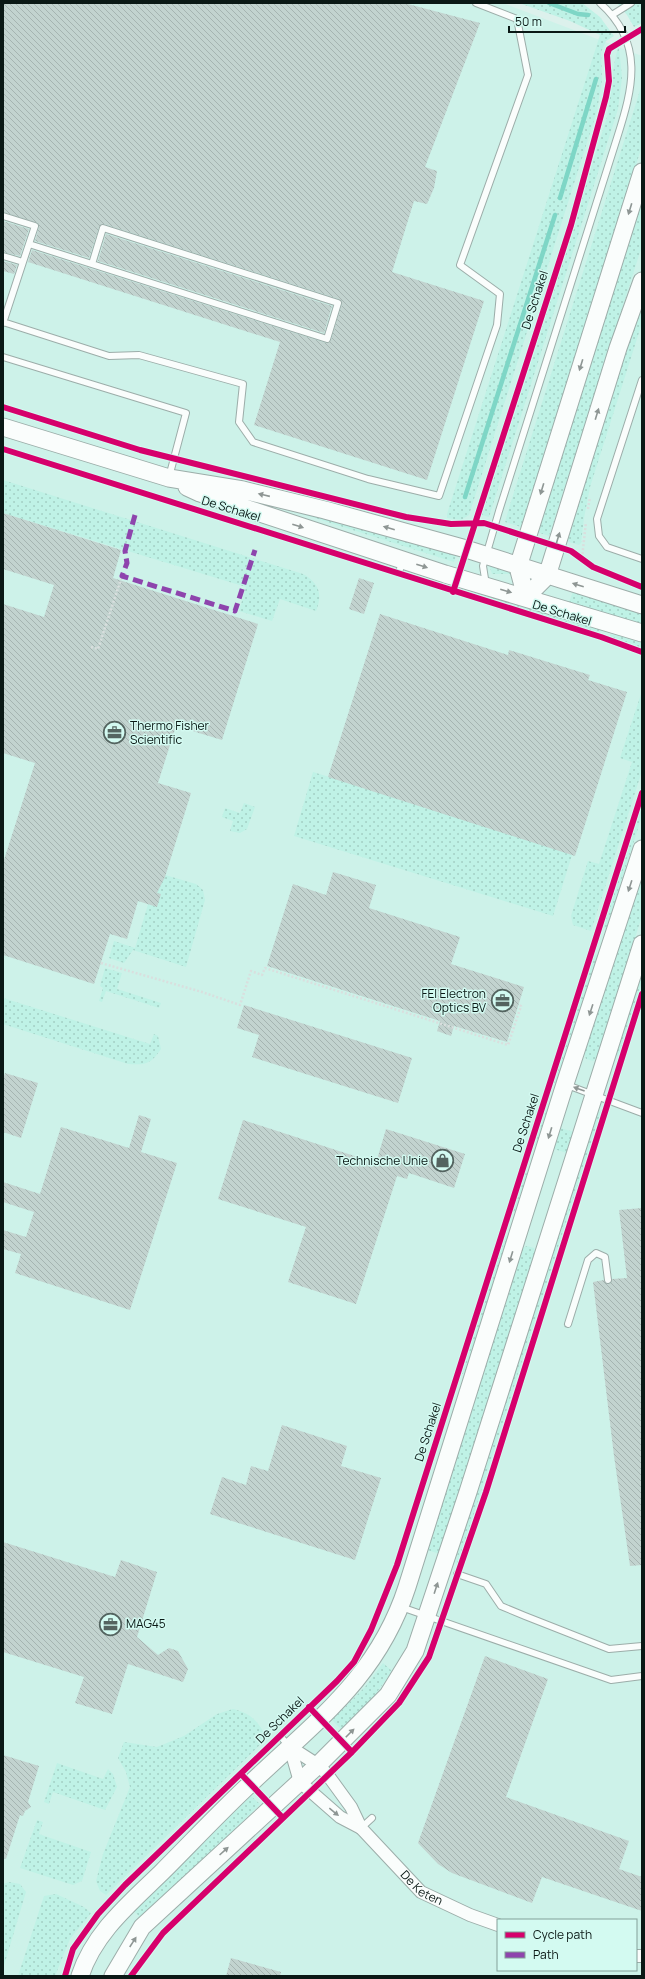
<svg xmlns="http://www.w3.org/2000/svg" width="645" height="1979" font-family="Manrope,sans-serif">
<style>
.built{fill:#cdf2e9;fill-rule:evenodd}
.grass{fill:url(#grass-dots)}
.lines{fill:none;stroke-linecap:round;stroke-linejoin:round}
.stream{stroke:#7ed6c6;stroke-width:4.5}
.building{fill:url(#building-back-hatch)}
.lane-casing{stroke:#9cada9;stroke-width:8}
.street-casing{stroke:#9cada9;stroke-width:14}
.secondary-casing{stroke:#9cada9;stroke-width:19}
.path{stroke:#d9dfde;stroke-width:2.5;stroke-dasharray:2 2;stroke-linecap:butt}
.lane{stroke:#fafdfc;stroke-width:6}
.street{stroke:#fafdfc;stroke-width:12}
.secondary{stroke:#fafdfc;stroke-width:17}
.quiet{stroke:#8e44ad;stroke-width:5;stroke-dasharray:10 5;stroke-linecap:butt}
.cycleway-casing{stroke:#d3faf1;stroke-width:8}
.cycleway{stroke:#d6006c;stroke-width:6}
.oneway{fill:#8e9694}
.labels{text-anchor:middle;stroke-width:3;stroke-linejoin:round;paint-order:stroke}
.street-label{font-size:12px;fill:#0a1815;stroke:#d3faf1}
.poi-label{font-size:12px;fill:#0a1815;stroke:#d3faf1;text-anchor:start}
</style>
<defs>
<pattern id="grass-dots" width="8" height="8" patternUnits="userSpaceOnUse"><rect width="8" height="8" fill="#bff2e6"/><path d="M2 2h.1M6 6h.1" fill="none" stroke="#a3cfc4" stroke-width="1.8" stroke-linecap="round"/></pattern>
<pattern id="building-back-hatch" width="6" height="6" patternUnits="userSpaceOnUse"><rect width="6" height="6" fill="#c2d3cf"/><path d="M-1 5l2 2M0 0l6 6M5-1l2 2" fill="none" stroke="#a5b4b1"/></pattern>
</defs>
<rect width="100%" height="100%" fill="#dcf1ec"/>
<path class="built" d="M3 3H503L642 56V1976H3ZM498 1920H636V1970H498Z"/>
<path class="grass" d="M519 3H582L600 17 614 36 606 41 601 52 602 80 597 111 469 515 461 520 447 518V514L600 35 570 21Z
M617 3H642V23L634 27 627 15Z
M619 47 622 78 618 109 489 517 482 515 483 511 607 117C610 104 614 52 619 47Z
M642 84V146L521 527 505 522 509 508Z
M642 200V246L549 536 537 532Z
M642 309V323L590 487 584 518 581 543 579 545 566 541 631 333Z
M3 480 303 574C319 583 323 594 316 611L280 599 272 621 239 611 246 587 3 513Z
M303 511 457 553 454 562 302 514Z
M489 564 511 570 512 574H492Z
M459 586 601 629V631L595 633 463 591Z
M574 589 642 611V625L569 602Z
M614 634 642 642V649L611 638 610 635Z
M642 691V771L591 931 573 925 571 916 588 861 599 864 632 762 620 758Z
M313 772 573 852 553 916 294 836Z
M244 803 255 807 247 829 240 833 230 831 233 821 222 817 225 808 240 813Z
M642 803V816L606 929 603 927Z
M642 869V916L597 1057 593 1061 586 1059 584 1053Z
M138 873 163 881 165 875 196 884 203 890 205 900 186 967 133 950 124 963 109 958 114 941 135 948 151 894Z
M594 954 598 955 558 1082 553 1084Z
M105 968 122 973 117 989 161 1003 159 1008 106 991 102 1002 99 1001 103 988 100 986Z
M642 970V982L618 1057 616 1053Z
M3 998 150 1044 154 1034 158 1036 161 1049C151 1064 146 1065 128 1064L3 1024Z
M545 1108 548 1114 538 1146 534 1145Z
M601 1111 457 1567 455 1562 596 1114Z
M560 1128 574 1132 567 1153 554 1149Z
M525 1173 529 1174 516 1213 513 1212Z
M505 1236 509 1237 466 1373 462 1374Z
M527 1246 534 1248 535 1252 440 1554 427 1550 522 1248Z
M383 1663 392 1671 375 1695 341 1729 332 1720 365 1687Z
M233 1709C252 1714 258 1721 267 1738L106 1895 100 1891 96 1881 103 1854 130 1787 126 1772 118 1758 124 1742 157 1747 184 1736 217 1714Z
M57 1763 103 1779 108 1769 113 1774 117 1787 105 1810 53 1792 49 1804 44 1802Z
M251 1796 260 1804 143 1920 134 1911Z
M37 1820 43 1822 39 1834 91 1852 82 1881 73 1885 20 1868Z
M9 1882 20 1884 26 1892 3 1969V1884Z
M56 1894 84 1907 91 1913 70 1939 55 1976H18L44 1896Z"/>
<g class="lines">
<path class="stream" d="M549 3 578 14 588 15
M560 198 596 79
M465 497 555 215"/>
</g>
<path class="building" d="M3 3H404L480 23 425 167 437 171 434 188 427 204 414 201 393 269 392 272 484 301 427 480 254 425 280 342 28 262 32 250 326 343 331 340 342 304 339 299 104 224 99 227 89 258 35 241 39 227 38 223 3 212Z
M3 221 29 229 20 256 3 252Z
M106 234 332 306 324 333 98 261Z
M3 261 17 265 14 274 3 271Z
M3 513 121 550 113 578 258 624 222 740 176 726 158 783 191 793 165 877 157 893 161 894 157 907 138 901 127 939 110 934 94 984 3 955V863L35 763 3 753V604L44 617 54 585 3 569Z
M359 578 374 583 364 614 349 609Z
M380 614 508 655 509 650 590 675 588 680 627 692 575 856 328 777Z
M333 872 376 885 369 908 460 937 451 964 524 987 507 1042 454 1026 451 1036 437 1031 440 1021 267 966 293 884 326 895Z
M244 1005 412 1058 398 1103 252 1057 259 1035 237 1028Z
M5 1073 38 1083 21 1138 3 1132V1080Z
M139 1115 151 1119 141 1152 177 1163 130 1310 15 1273 21 1254 3 1249V1230L26 1237 34 1212 3 1202V1182L40 1194 61 1127 129 1148Z
M243 1120 376 1163 386 1129 465 1154 454 1188 409 1173 407 1179 397 1176 356 1304 288 1282 306 1227 218 1199Z
M642 1208V1565L630 1566 614 1456 593 1282 604 1280 608 1284 611 1283 612 1279 627 1278 619 1210Z
M282 1425 347 1446 341 1466 381 1478 355 1560 210 1514 222 1477 246 1485 251 1466 268 1471Z
M3 1542 115 1577 121 1560 157 1572 137 1637 158 1655 169 1648 178 1651 188 1669 183 1682 128 1664 112 1714 75 1703 84 1677 3 1652Z
M485 1656 548 1679 506 1797 629 1841 619 1869 642 1877V1911L542 1877 532 1903 452 1873 438 1864 418 1843Z
M3 1755 39 1766 28 1802 31 1807 25 1811 23 1816 20 1815 6 1859 3 1858Z
M231 1958 281 1972 280 1976H226Z"/>
<g class="lines">
<defs>
<path id="lane" d="M612 15 631 3
M3 216 35 226 29 244 327 339 338 303 103 228 92 264
M3 256 23 262 3 323
M23 262 29 244
M3 322 109 356 139 355 243 384 239 422 253 442 368 479 439 496 497 325 500 294 460 265 528 75 517 19 476 3
M3 357 186 413 169 477
M642 380 597 519 599 536 607 547 642 559
M399 573 402 561
M486 585 483 566 499 511 617 138C633 88 645 43 600 3
M567 1085 642 1113
M568 1324 588 1260 596 1253 605 1257 608 1280
M457 1574 486 1584 501 1606 525 1616 609 1649 642 1646
M401 1607 611 1680 642 1676
M280 1736 289 1746
M361 1828 372 1818"/>
<g id="street">
<path id="s1" d="M290 1747 318 1765 327 1774 351 1807 361 1828 421 1892 470 1915 498 1925"/>
<path d="M290 1747 300 1782 340 1817 361 1828"/>
<path d="M636 1956H642"/>
</g>
<path id="secondary" d="M3 427 169 478 243 490 325 510 466 549 642 605
M187 487 200 493 248 509 445 574 642 633
M526 597 518 567 642 172
M526 597 547 576 618 348 642 281
M80 1976C94 1933 129 1904 161 1873 191 1843 220 1812 251 1783 316 1721 378 1677 407 1587L565 1084 642 849
M113 1976 142 1927 318 1765 388 1695 415 1651 468 1492 642 944"/>
</defs>
<use href="#lane" class="lane-casing"/>
<use href="#street" class="street-casing"/>
<use href="#secondary" class="secondary-casing"/>
<path class="path" d="M588 509 590 497
M582 558 586 522
M91 647 98 649 122 576
M101 963 202 992 240 1005 251 971 262 975 265 968 508 1045 521 1006 519 1005"/>
<use href="#lane" class="lane"/>
<use href="#street" class="street"/>
<use href="#secondary" class="secondary"/>
<path class="quiet" d="M135 515 125 551 127 563 122 576 235 611 255 550"/>
<defs>
<path id="cycleway" d="M3 407 140 450 406 517 451 524 484 523 571 551 593 567 642 587
M3 449 601 637 642 652
M453 592 571 225 606 97 609 81 607 55 609 49 642 29
M309 1707 352 1752
M241 1774 283 1818
M65 1976 73 1949 98 1914 125 1885 337 1681 354 1662 371 1630 397 1565 642 793
M131 1976 163 1933 352 1752 399 1703 429 1657 486 1492 642 994"/>
</defs>
<use href="#cycleway" class="cycleway-casing"/>
<use href="#cycleway" class="cycleway"/>
</g>
<defs><path id="oneway-solid" d="M-6-.8H1V-3.2L6.5 0L1 3.2V.8H-6Z"/></defs>
<g class="oneway">
<use href="#oneway-solid" transform="translate(630 209) rotate(107)"/>
<use href="#oneway-solid" transform="translate(581 365) rotate(107)"/>
<use href="#oneway-solid" transform="translate(597 414) rotate(-73)"/>
<use href="#oneway-solid" transform="translate(542 489) rotate(107)"/>
<use href="#oneway-solid" transform="translate(264 495) rotate(-167)"/>
<use href="#oneway-solid" transform="translate(298 526) rotate(18)"/>
<use href="#oneway-solid" transform="translate(389 528) rotate(-164)"/>
<use href="#oneway-solid" transform="translate(558 538) rotate(-73)"/>
<use href="#oneway-solid" transform="translate(422 566) rotate(18)"/>
<use href="#oneway-solid" transform="translate(578 585) rotate(-163)"/>
<use href="#oneway-solid" transform="translate(506 591) rotate(16)"/>
<use href="#oneway-solid" transform="translate(630 886) rotate(108)"/>
<use href="#oneway-solid" transform="translate(591 1010) rotate(108)"/>
<use href="#oneway-solid" transform="translate(579 1089) rotate(-160)"/>
<use href="#oneway-solid" transform="translate(550 1133) rotate(107)"/>
<use href="#oneway-solid" transform="translate(511 1257) rotate(107)"/>
<use href="#oneway-solid" transform="translate(436 1588) rotate(-72)"/>
<use href="#oneway-solid" transform="translate(350 1733) rotate(-45)"/>
<use href="#oneway-solid" transform="translate(334 1812) rotate(39)"/>
<use href="#oneway-solid" transform="translate(224 1851) rotate(-42)"/>
<use href="#oneway-solid" transform="translate(133 1942) rotate(-57)"/>
</g>
<defs>
<symbol id="office-ring" viewBox="-11 -11 22 22"><circle r="9.5" fill="#d3faf1" stroke="#546460" stroke-width="1.5"/><path d="M-6-3h4V-5.5h4V-3h4V5H-6ZM-1-4.5V-3h2v-1.5ZM-6 0V1H6V0Z" fill="#546460"/></symbol>
<symbol id="shop-ring" viewBox="-11 -11 22 22"><circle r="9.5" fill="#d3faf1" stroke="#546460" stroke-width="1.5"/><path d="M-5-2.5h2.3a2.7 3.5 0 0 1 5.4 0H5L5.5 6h-11ZM-1.5-2.5h3a1.5 2.3 0 0 0-3 0Z" fill="#546460"/></symbol>
</defs>
<g fill-rule="evenodd">
<use href="#office-ring" x="102" y="720" width="25" height="25"/>
<use href="#office-ring" x="490" y="988" width="25" height="25"/>
<use href="#shop-ring" x="430" y="1148" width="25" height="25"/>
<use href="#office-ring" x="98" y="1612" width="25" height="25"/>
</g>
<g class="labels">
<g class="street-label">
<text transform="translate(535 300) rotate(-72)" y="4">De Schakel</text>
<text transform="translate(231 509) rotate(17)" y="4">De Schakel</text>
<text transform="translate(562 613) rotate(17)" y="4">De Schakel</text>
<text transform="translate(526 1123) rotate(-72)" y="4">De Schakel</text>
<text transform="translate(428 1432) rotate(-72)" y="4">De Schakel</text>
<text transform="translate(280 1720) rotate(-44)" y="4">De Schakel</text>
<text dy="4" stroke="none"><textPath href="#s1" startOffset="196">De Keten</textPath></text>
</g>
<g class="poi-label">
<text x="130" y="730">Thermo Fisher<tspan x="130" dy="14">Scientific</tspan></text>
<text x="486" y="998" text-anchor="end">FEI Electron<tspan x="486" dy="14">Optics BV</tspan></text>
<text x="428" y="1165" text-anchor="end">Technische Unie</text>
<text x="126" y="1628">MAG45</text>
</g>
</g>
<rect width="645" height="1979" fill="none" stroke="#0a1815" stroke-width="8"/>
<rect x="497" y="1919" width="140" height="52" fill="#d3faf1" stroke="#83a099"/>
<rect x="505" y="1932" width="20" height="6" fill="#d6006c" stroke="#83a099"/>
<text x="533" y="1939" font-size="12" fill="#0a1815">Cycle path</text>
<rect x="505" y="1952" width="20" height="6" fill="#8e44ad" stroke="#83a099"/>
<text x="533" y="1959" font-size="12" fill="#0a1815">Path</text>
<path d="M509 26v6h116v-6" fill="none" stroke="#0a1815" stroke-width="2"/>
<text x="515" y="26" font-size="12" fill="#0a1815" stroke="#d3faf1" stroke-width="3" paint-order="stroke">50 m</text>
</svg>
